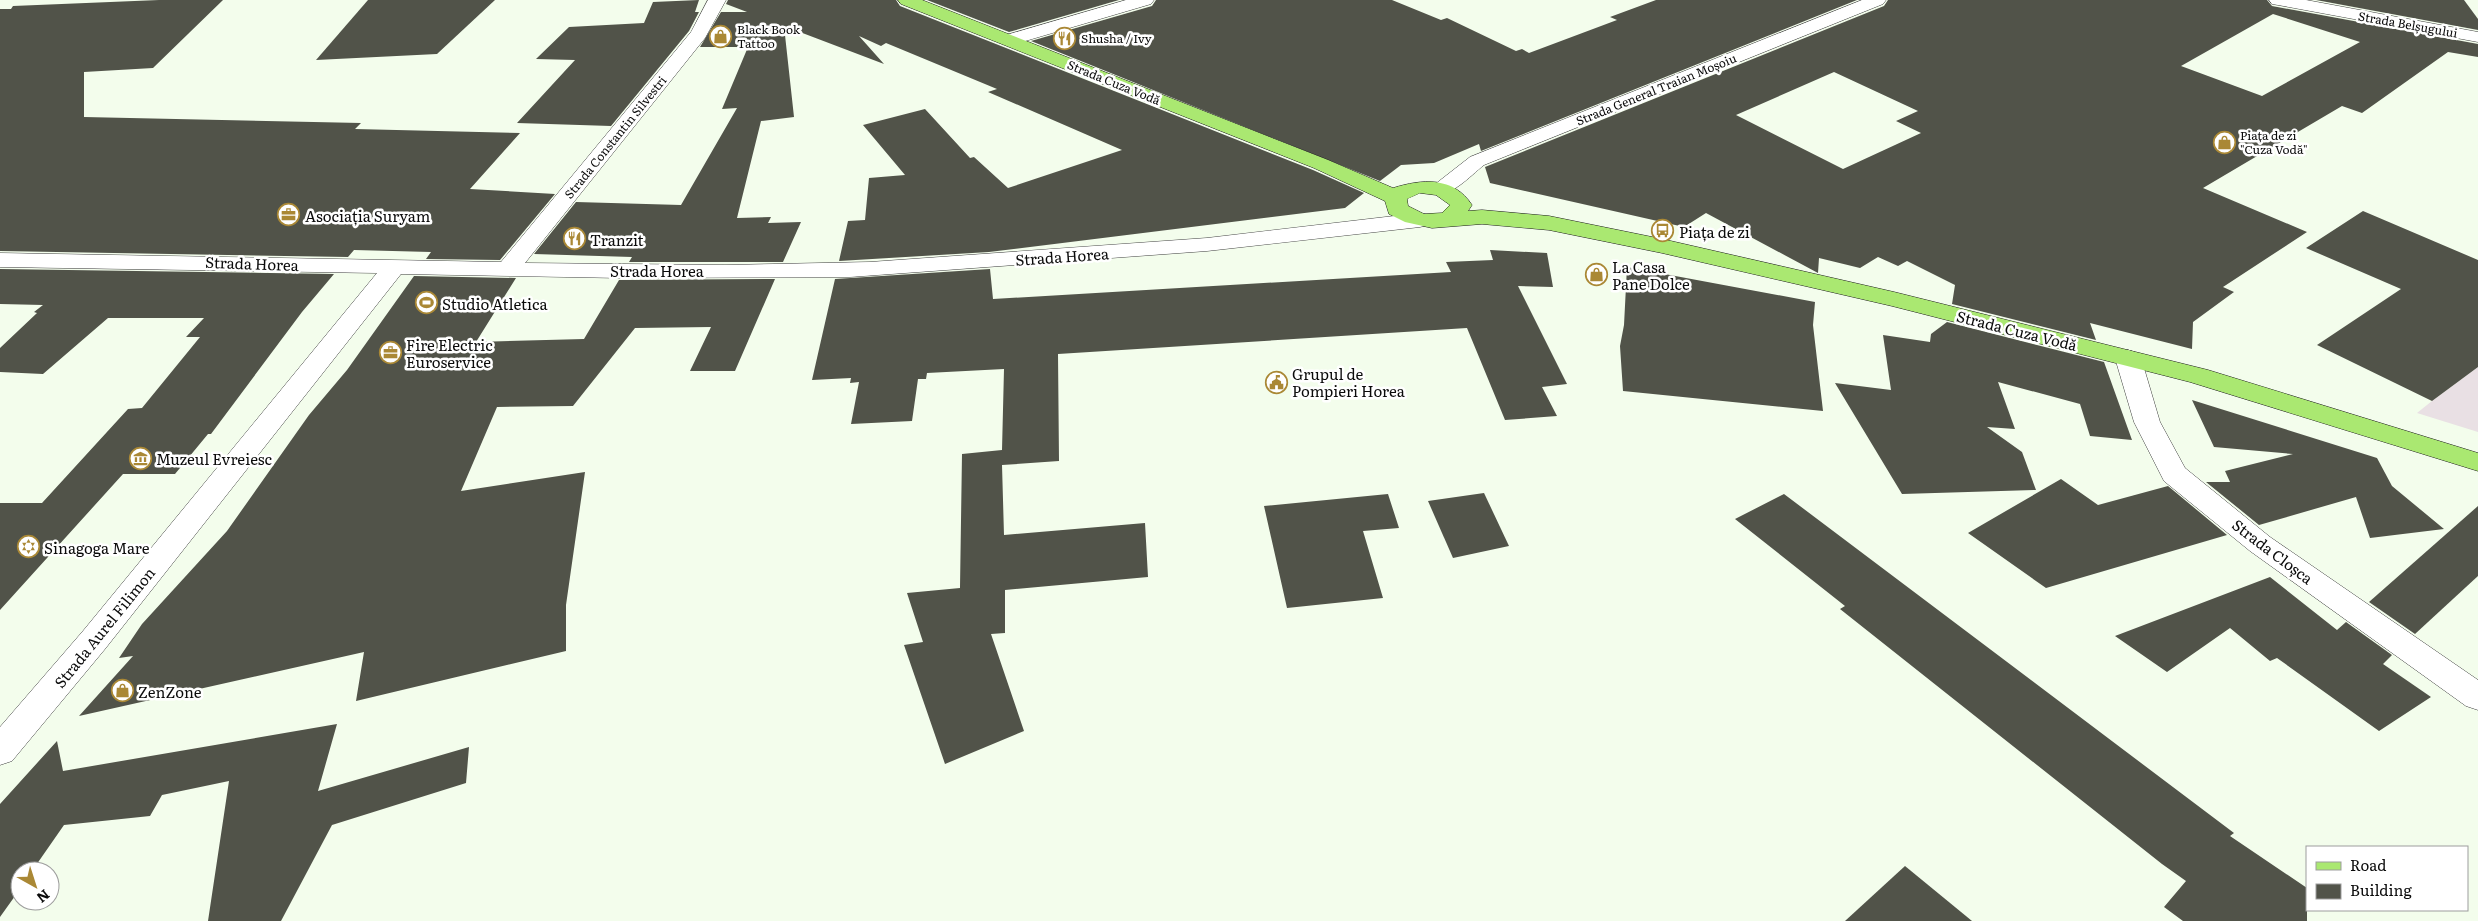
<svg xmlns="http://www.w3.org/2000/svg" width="2478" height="921" viewBox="0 0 2478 921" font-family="Literata,serif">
	<rect width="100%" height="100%" fill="#f3fdec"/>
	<path fill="#e9e0e4" d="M2478 367V432L2417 413 2432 401Z"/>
	<g fill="#515349" fill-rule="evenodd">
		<path d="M159 0H223L153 68 84 72V117L361 123 355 129 520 133 470 189 555 194 500 260 426 259 431 252 354 250 348 257 0 251V9H11L13 6Z"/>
		<path d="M368 0H495L437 54 316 60Z"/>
		<path d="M699 0 695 12H699L689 31 611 126 517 123 575 60 536 59 569 27 644 23 653 2Z"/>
		<path d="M728 0H896L900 6 1313 170 1364 193 1345 208 989 252 839 261 848 221 865 220 869 178 905 175 863 125 925 109 970 158 974 157 1008 188 1122 150 988 92 997 89 886 43 881 46 859 36 884 64 784 26 794 117 761 121 737 218 771 217 768 223 801 222 783 262H629L632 257 534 254 576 202 681 205 737 108 722 109 748 47H700L721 12H747L726 4Z"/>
		<path d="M927 0H1119L1009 32Z"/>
		<path d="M1156 0H1392L1441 20 1447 18 1516 51 1522 49 1529 53 1617 20 1610 17 1656 0H1857L1481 151 1479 144 1434 163 1401 165 1380 181 1031 41 1152 6Z"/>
		<path d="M1888 0H2267L2272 6 2478 44V57L2448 52 2362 113 2342 106 2203 188 2307 232 2223 287 2234 292 2193 322 2192 349 2090 323 2096 340 1952 304 1955 285 1907 261 1898 266 1878 257 1860 268 1819 258 1818 273 1706 213 1684 227 1490 183 1485 167 1884 6ZM2273 14 2360 42 2262 96 2181 66ZM1834 72 1918 111 1896 121 1921 133 1843 169 1736 115Z"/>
		<path d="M2316 0H2464L2478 19V30Z"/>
		<path d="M2363 211 2478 260V367L2432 401 2317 345 2401 289 2306 248Z"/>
		<path d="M1490 250 1547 253 1553 287 1518 286 1567 384 1542 387 1557 416 1505 420 1467 328 1058 354 1059 461 1002 465 1004 535 1145 523 1148 577 1005 590V633L991 634 1024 731 945 764 904 645 923 642 907 593 960 588 962 454 1002 450 1004 369 927 373 926 379H918L912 421 851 424 859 382 850 383 851 378 812 380 835 279 990 269 993 299 1451 272 1446 262 1493 260Z"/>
		<path d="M1627 267 1815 302 1813 325 1823 411 1623 391 1620 346 1624 325Z"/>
		<path d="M0 269 334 274 302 312 211 434H208L175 474H123L0 610V503H42L128 409 142 408 200 337H186L204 318H108L43 374 0 372V348L37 313 34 312 43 305 0 304Z"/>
		<path d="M414 276 516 278 476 342 584 339 619 280 775 279 735 371H690L711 327 635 328 573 406 497 407 461 491 585 472 566 605V651L356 701 364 652 79 716 133 656 119 658 142 624 227 531 309 415 347 370Z"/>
		<path d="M1947 322 2104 362 2132 440 2090 436 2080 404 1998 382 2015 429 1987 427 2022 452 2036 490 1902 494 1835 383 1891 390 1883 335 1930 342 1931 334Z"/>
		<path d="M2192 400 2377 458 2392 486 2444 529 2370 538 2356 497 2259 525 2206 482H2230L2225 471 2293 454 2214 447Z"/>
		<path d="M2061 479 2098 505 2168 486 2227 535 2046 588 1968 533Z"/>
		<path d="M1484 493 1509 546 1453 558 1428 501Z"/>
		<path d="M1388 494 1399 528 1363 531 1383 598 1287 608 1264 506Z"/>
		<path d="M1784 494 2234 833 2230 836 2307 888V921H2183L2164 907 2186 881 2162 864 1840 609 1845 606 1735 519Z"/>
		<path d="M2478 506V576L2415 634 2369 602Z"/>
		<path d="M2270 577 2337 630 2346 622 2392 655 2383 664 2431 697 2379 731 2277 658 2270 661 2230 628 2167 672 2115 636Z"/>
		<path d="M337 724 318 791 469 747 466 783 332 825 281 921H208L229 781 162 795 150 816 64 825 32 871H20V889L0 917V804L57 741 63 771Z"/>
		<path d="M1905 866 1972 921H1845Z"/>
	</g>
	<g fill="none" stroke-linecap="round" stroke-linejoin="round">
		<defs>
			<g id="minor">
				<path d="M708 0H726L705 38 525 263 725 265 870 262 1207 238 1420 213 1428 215 1431 220 1428 225 1420 227 1207 251 850 277 622 278 401 274 105 649 12 761 0 765V727L83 631 377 273 0 267V253L501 262 691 32Z"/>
				<path d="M1126 0H1154L1151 4 1015 44H1003L1000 40 1003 36Z"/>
				<path d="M1862 0H1886L1883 4 1484 165C1470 176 1451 198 1432 194L1429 189 1470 157Z"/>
				<path d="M2269 0H2306L2478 32V42L2278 5 2272 4Z"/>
				<path d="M2128 350 2137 353 2141 358 2160 422 2185 468 2270 537 2478 680V710L2466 706 2250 551 2164 481 2134 422 2115 358 2119 353Z"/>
			</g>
			<path id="major" d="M898 0H922L1328 160 1393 188C1422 179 1453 176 1472 205L1468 211 1482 210 1549 216 1662 239 1894 292 2208 370 2478 453V471L2190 382 1892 306 1662 253 1549 230 1482 224 1432 228 1405 222 1389 214 1385 201 1314 168 901 4ZM1420 193 1436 195 1450 205 1442 213 1424 214 1408 206 1407 199Z"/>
		</defs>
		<use href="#minor" stroke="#3e3e3e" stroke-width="1"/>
		<use href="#major" stroke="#1c1c1c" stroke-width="1"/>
		<use href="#minor" fill="#fff" fill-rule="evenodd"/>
		<use href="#major" fill="#aae871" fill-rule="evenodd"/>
	</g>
	<defs>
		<symbol id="shop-ring" viewBox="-11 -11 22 22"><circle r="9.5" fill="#fff" stroke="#aa8835" stroke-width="1.5"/><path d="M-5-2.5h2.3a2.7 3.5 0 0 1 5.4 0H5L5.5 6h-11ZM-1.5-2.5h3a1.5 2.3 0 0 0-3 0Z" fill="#aa8835"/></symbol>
		<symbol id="restaurant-ring" viewBox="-11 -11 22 22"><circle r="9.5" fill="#fff" stroke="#aa8835" stroke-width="1.5"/><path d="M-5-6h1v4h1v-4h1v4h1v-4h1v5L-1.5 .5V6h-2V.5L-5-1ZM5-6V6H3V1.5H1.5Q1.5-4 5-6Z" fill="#aa8835"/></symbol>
		<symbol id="office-ring" viewBox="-11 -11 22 22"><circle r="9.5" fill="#fff" stroke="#aa8835" stroke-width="1.5"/><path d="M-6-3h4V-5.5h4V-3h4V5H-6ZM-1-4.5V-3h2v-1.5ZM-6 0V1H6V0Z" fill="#aa8835"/></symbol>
		<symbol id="bus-ring" viewBox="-11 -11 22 22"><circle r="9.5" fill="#fff" stroke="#aa8835" stroke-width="1.5"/><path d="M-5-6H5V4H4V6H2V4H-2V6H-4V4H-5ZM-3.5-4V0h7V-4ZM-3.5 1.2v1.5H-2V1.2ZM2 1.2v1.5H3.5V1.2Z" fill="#aa8835"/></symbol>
		<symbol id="stadium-ring" viewBox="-11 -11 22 22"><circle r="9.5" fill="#fff" stroke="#aa8835" stroke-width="1.5"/><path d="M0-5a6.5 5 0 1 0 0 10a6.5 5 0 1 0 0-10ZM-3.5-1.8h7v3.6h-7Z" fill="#aa8835"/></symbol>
		<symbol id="civic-ring" viewBox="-11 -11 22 22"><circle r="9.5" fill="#fff" stroke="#aa8835" stroke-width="1.5"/><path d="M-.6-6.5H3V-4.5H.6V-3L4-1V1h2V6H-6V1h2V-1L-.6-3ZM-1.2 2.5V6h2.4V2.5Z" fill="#aa8835"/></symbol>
		<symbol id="museum-ring" viewBox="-11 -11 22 22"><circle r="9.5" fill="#fff" stroke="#aa8835" stroke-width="1.5"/><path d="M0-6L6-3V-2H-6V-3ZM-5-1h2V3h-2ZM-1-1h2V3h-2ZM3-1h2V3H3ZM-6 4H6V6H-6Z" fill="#aa8835"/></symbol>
		<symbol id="synagogue-ring" viewBox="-11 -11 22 22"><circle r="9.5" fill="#fff" stroke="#aa8835" stroke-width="1.5"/><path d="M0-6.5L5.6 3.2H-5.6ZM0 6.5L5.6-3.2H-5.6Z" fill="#aa8835"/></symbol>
	</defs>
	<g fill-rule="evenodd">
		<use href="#shop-ring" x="708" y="24" width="25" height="25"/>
		<use href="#restaurant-ring" x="1052" y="26" width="25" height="25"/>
		<use href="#shop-ring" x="2212" y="130" width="25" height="25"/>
		<use href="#office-ring" x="276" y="202" width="25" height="25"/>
		<use href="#bus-ring" x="1650" y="218" width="25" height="25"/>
		<use href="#restaurant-ring" x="562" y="226" width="25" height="25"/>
		<use href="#shop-ring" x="1584" y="262" width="25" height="25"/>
		<use href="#stadium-ring" x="414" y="290" width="25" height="25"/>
		<use href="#office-ring" x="378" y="340" width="25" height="25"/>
		<use href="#civic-ring" x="1264" y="370" width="25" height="25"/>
		<use href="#museum-ring" x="128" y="446" width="25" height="25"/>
		<use href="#synagogue-ring" x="16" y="534" width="25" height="25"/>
		<use href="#shop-ring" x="110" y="678" width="25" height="25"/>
	</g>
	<g text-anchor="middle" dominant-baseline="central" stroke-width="5" stroke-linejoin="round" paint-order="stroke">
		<g font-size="12" fill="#0b0b0b" stroke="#fff">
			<text transform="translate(2408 24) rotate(10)">Strada Belșugului</text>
			<text transform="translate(1114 82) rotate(22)">Strada Cuza Vodă</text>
			<text transform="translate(1656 89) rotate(-22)">Strada General Traian Moșoiu</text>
			<text transform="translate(615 137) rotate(-51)">Strada Constantin Silvestri</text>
		</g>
		<g font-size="12" fill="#0b0b0b" stroke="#fff" text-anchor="start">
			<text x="737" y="29">Black Book<tspan x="737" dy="14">Tattoo</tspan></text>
			<text x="1081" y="38">Shusha / Ivy</text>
			<text x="2240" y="135">Piața de zi<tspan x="2240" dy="14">"Cuza Vodă"</tspan></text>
		</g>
		<g font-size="15" fill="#0b0b0b" stroke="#fff" text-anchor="start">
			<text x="305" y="215">Asociația Suryam</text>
			<text x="1679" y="231">Piața de zi</text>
			<text x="590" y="239">Tranzit</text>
			<text x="1612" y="266">La Casa<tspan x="1612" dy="17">Pane Dolce</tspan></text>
			<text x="442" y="303">Studio Atletica</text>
			<text x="406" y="344">Fire Electric<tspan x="406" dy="17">Euroservice</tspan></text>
			<text x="1292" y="373">Grupul de<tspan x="1292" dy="17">Pompieri Horea</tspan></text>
			<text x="156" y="458">Muzeul Evreiesc</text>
			<text x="44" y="547">Sinagoga Mare</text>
			<text x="138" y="691">ZenZone</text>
		</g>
		<g font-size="15" fill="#0b0b0b" stroke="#fff">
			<text transform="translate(1062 256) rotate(-4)">Strada Horea</text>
			<text transform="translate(252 263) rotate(2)">Strada Horea</text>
			<text x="657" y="270">Strada Horea</text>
			<text transform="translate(2017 330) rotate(14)">Strada Cuza Vodă</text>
			<text transform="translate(2273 551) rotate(37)">Strada Cloșca</text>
			<text transform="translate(104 627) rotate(-51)">Strada Aurel Filimon</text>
		</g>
	</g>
	<rect x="2306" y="846" width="162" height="65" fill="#ffffff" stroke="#9d9d9d"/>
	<rect x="2316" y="862" width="25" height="8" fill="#aae871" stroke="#9d9d9d"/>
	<text x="2350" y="871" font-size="15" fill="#0b0b0b">Road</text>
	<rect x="2316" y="884" width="25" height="15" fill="#515349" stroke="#9d9d9d"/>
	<text x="2350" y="896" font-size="15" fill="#0b0b0b">Building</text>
	<g transform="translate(35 886) rotate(141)"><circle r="24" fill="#ffffff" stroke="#9d9d9d"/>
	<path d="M0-4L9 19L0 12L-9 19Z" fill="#aa8835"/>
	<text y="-8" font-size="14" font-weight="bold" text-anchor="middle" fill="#0b0b0b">N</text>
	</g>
</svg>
